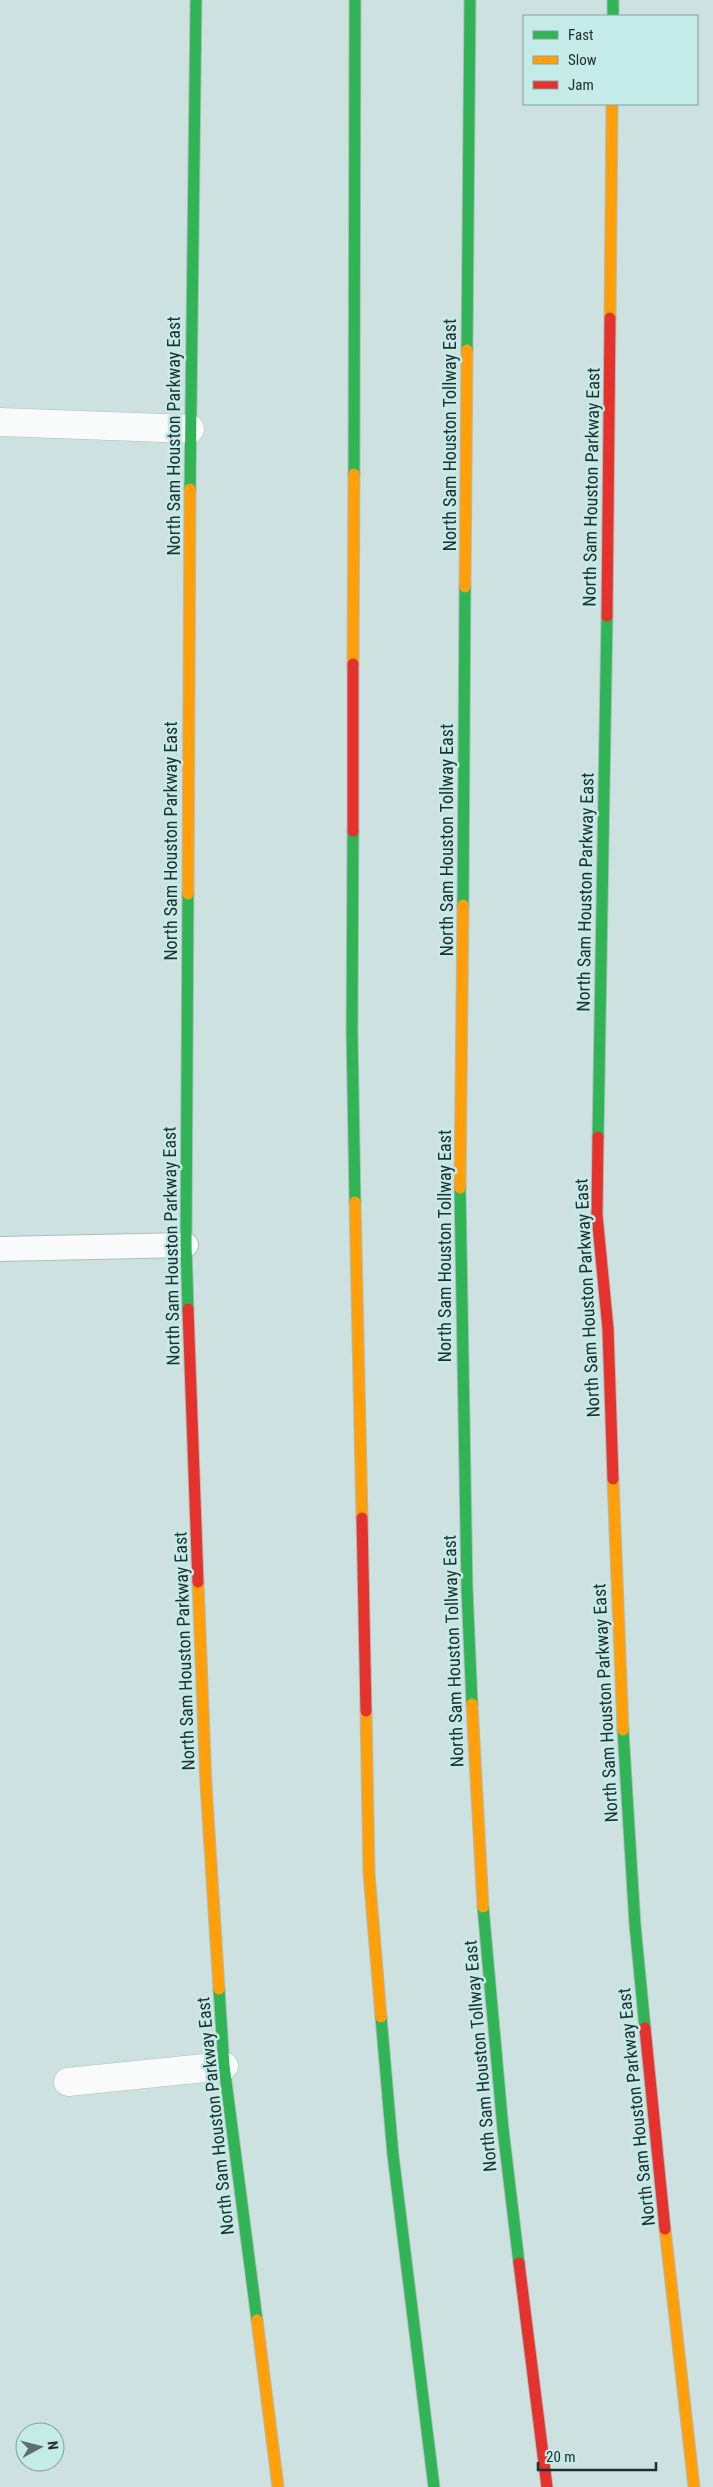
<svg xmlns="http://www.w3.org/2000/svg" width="713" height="2487" viewBox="0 0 713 2487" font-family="'Roboto Condensed',sans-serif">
	<rect width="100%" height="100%" fill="#cde2e0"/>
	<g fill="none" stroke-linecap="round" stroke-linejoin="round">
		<defs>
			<path id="lane" d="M0 1249 186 1245"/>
			<g id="street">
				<path d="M0 422 190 429"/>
				<path d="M68 2082 224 2066"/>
			</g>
			<g id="fast">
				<path d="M613 0V16"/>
				<path d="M467 350 470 0"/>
				<path d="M354 474 355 0"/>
				<path d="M190 489 196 0"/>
				<path d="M353 831 352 1032 355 1202"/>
				<path d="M188 894 186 1245 188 1309"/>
				<path d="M463 905 465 587"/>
				<path d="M598 1137 607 616"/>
				<path d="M460 1188 467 1588 472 1704"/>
				<path d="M623 1730 635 1925 645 2028"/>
				<path d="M483 1907 503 2129 519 2263"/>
				<path d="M219 1989 224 2066 257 2320"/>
				<path d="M381 2017 393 2155 434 2487"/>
			</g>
			<g id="slow">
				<path d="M610 318 612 104"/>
				<path d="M465 587 467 350"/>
				<path d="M353 664 354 474"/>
				<path d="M188 894 190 489"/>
				<path d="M460 1188 463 905"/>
				<path d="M355 1202 362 1518"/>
				<path d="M613 1479 623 1730"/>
				<path d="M198 1582 206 1785 219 1989"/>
				<path d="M472 1704 483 1907"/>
				<path d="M366 1711 369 1873 381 2017"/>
				<path d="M665 2229 694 2487"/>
				<path d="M257 2320 278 2487"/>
			</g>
			<g id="jam">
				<path d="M607 616 610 318"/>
				<path d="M353 831V664"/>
				<path d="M598 1137 597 1215 608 1329 613 1479"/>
				<path d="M188 1309 198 1582"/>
				<path d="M362 1518 366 1711"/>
				<path d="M645 2028 665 2229"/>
				<path d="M519 2263 547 2487"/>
			</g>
		</defs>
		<use href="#lane" stroke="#adbebc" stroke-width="26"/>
		<use href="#street" stroke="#adbebc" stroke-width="29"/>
		<use href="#fast" stroke="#adbebc" stroke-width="13"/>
		<use href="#slow" stroke="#adbebc" stroke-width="13"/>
		<use href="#jam" stroke="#adbebc" stroke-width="13"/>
		<use href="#lane" stroke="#f8fbfa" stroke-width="24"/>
		<use href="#street" stroke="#f8fbfa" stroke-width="28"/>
		<use href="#fast" stroke="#30b455" stroke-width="11"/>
		<use href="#slow" stroke="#ff9f0a" stroke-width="11"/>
		<use href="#jam" stroke="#e5322d" stroke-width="11"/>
	</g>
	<g text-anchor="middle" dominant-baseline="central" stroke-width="5" stroke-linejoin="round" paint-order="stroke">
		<g font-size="18" fill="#21302f" stroke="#c4ebe8">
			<text transform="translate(449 435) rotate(-90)">North Sam Houston Tollway East</text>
			<text transform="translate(173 436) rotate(-90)">North Sam Houston Parkway East</text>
			<text transform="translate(591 487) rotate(-89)">North Sam Houston Parkway East</text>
			<text transform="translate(446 840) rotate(-90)">North Sam Houston Tollway East</text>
			<text transform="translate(170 841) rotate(-90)">North Sam Houston Parkway East</text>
			<text transform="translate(585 892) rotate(-89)">North Sam Houston Parkway East</text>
			<text transform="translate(171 1246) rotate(-91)">North Sam Houston Parkway East</text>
			<text transform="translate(444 1246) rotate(-90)">North Sam Houston Tollway East</text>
			<text transform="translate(587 1298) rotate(-93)">North Sam Houston Parkway East</text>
			<text transform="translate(184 1651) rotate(-92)">North Sam Houston Parkway East</text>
			<text transform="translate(453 1651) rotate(-92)">North Sam Houston Tollway East</text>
			<text transform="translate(605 1703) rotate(-93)">North Sam Houston Parkway East</text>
			<text transform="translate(480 2056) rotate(-95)">North Sam Houston Tollway East</text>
			<text transform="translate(636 2107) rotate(-96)">North Sam Houston Parkway East</text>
			<text transform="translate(215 2116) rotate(-96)">North Sam Houston Parkway East</text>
		</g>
	</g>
	<rect x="523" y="15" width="175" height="90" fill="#c4ebe8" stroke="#83a09e"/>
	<rect x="533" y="31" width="25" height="8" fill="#30b455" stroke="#83a09e"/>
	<text x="568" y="40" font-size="15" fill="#21302f">Fast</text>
	<rect x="533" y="56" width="25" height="8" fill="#ff9f0a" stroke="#83a09e"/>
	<text x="568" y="65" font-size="15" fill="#21302f">Slow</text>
	<rect x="533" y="81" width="25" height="8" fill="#e5322d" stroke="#83a09e"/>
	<text x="568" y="90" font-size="15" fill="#21302f">Jam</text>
	<g transform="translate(40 2447) rotate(83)"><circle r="24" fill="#c4ebe8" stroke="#83a09e"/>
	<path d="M0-4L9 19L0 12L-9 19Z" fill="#5d6e6d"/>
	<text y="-8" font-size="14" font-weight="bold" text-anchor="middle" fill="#21302f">N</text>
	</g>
	<path d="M538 2462v8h118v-8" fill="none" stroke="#21302f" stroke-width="2.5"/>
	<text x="546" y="2462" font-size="15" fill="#21302f" stroke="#c4ebe8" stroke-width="4" paint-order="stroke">20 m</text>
</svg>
